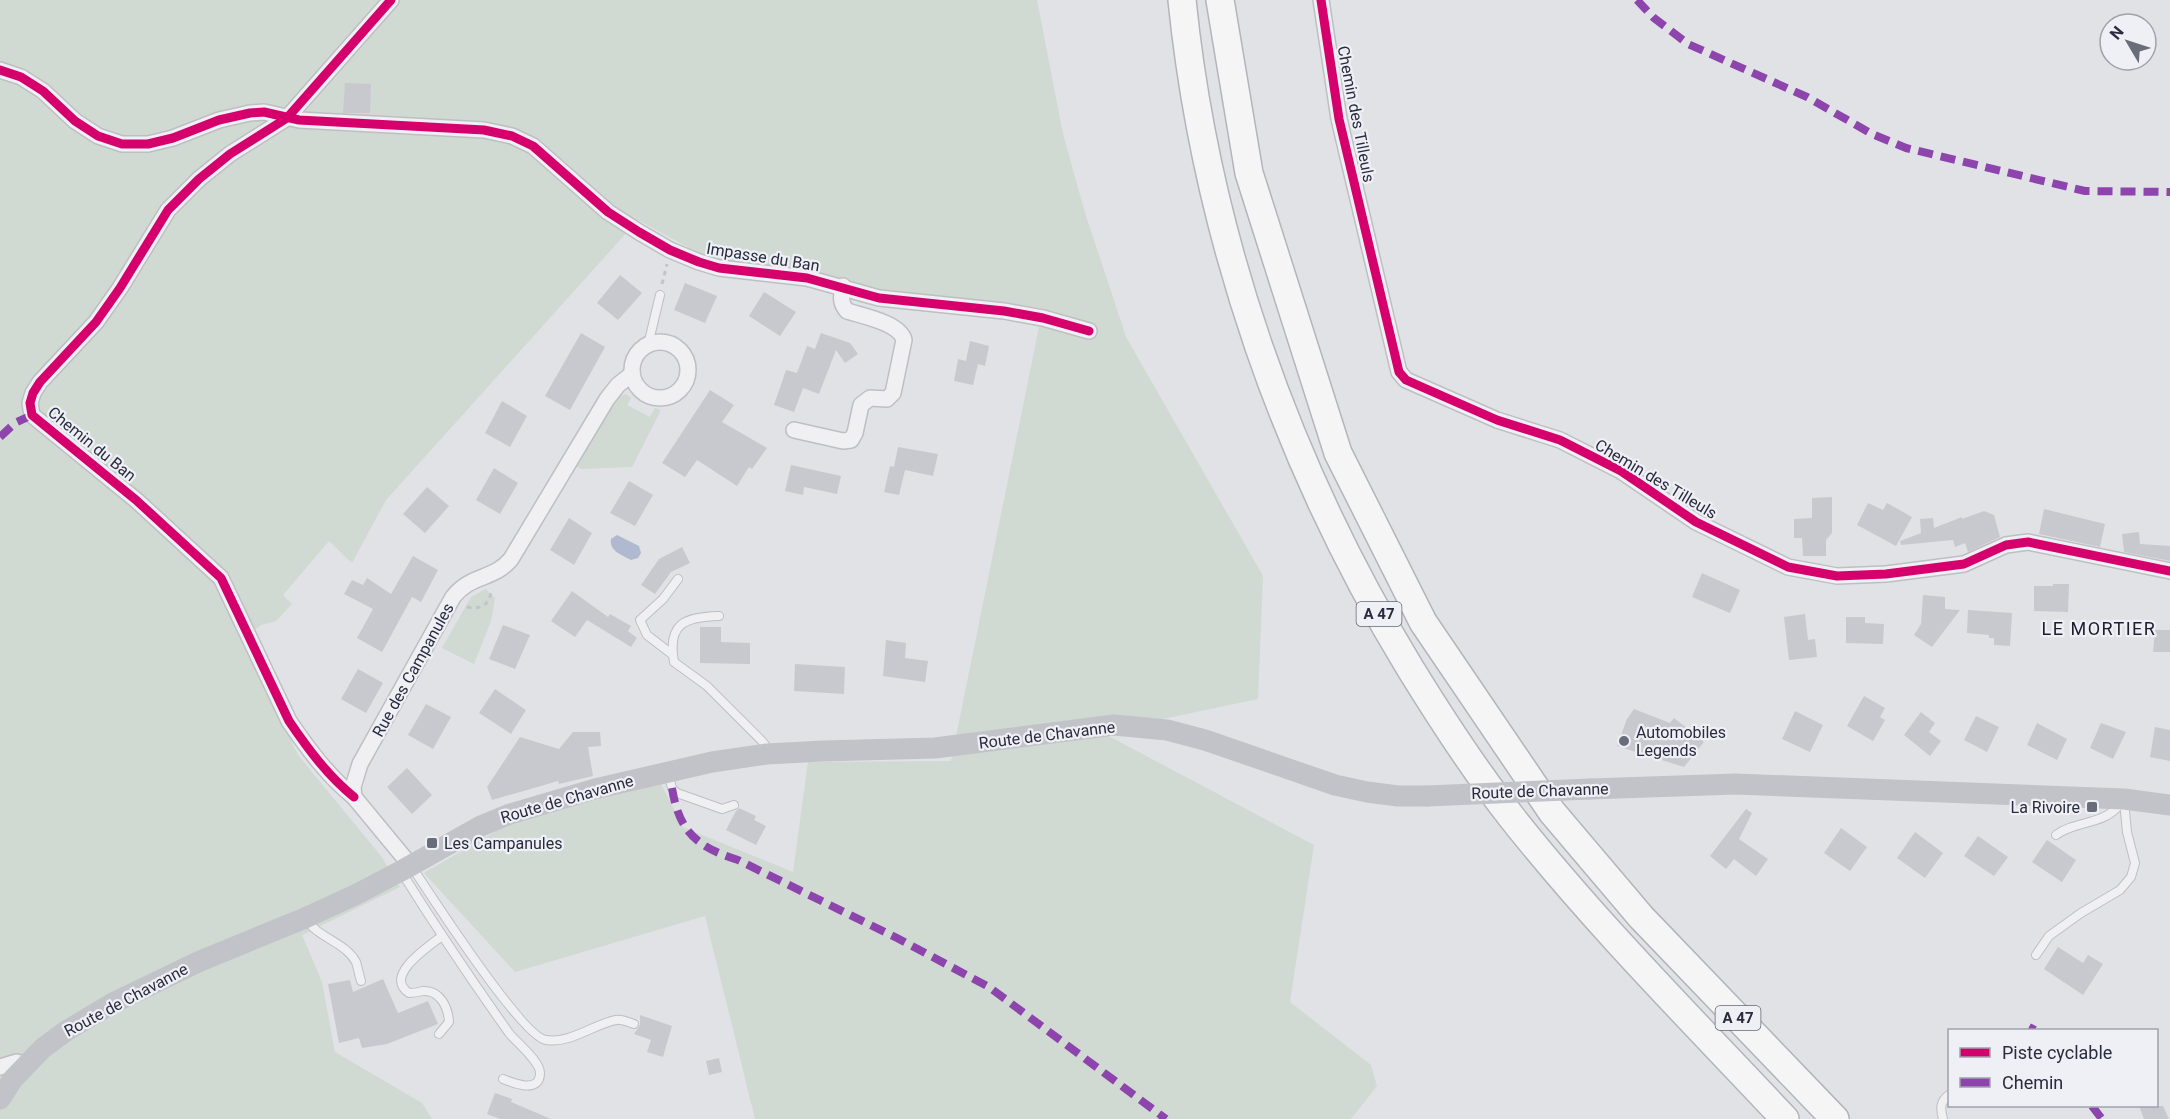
<svg xmlns="http://www.w3.org/2000/svg" width="2170" height="1119" viewBox="0 0 2170 1119" font-family="Roboto,sans-serif">
	<rect width="100%" height="100%" fill="#e1e2e6"/>
	<g fill="#d0d9d2">
		<path d="M0 0H1037L1063 134 1085 213 1126 337 1263 576 1258 699 1101 732 1314 845 1290 1002 1371 1065 1377 1086 1351 1119H755L705 916 515 972 424 873 515 820 661 784 683 827 793 872 808 762 951 761 1039 327 713 261 638 220 386 500 352 563 329 541 283 595 292 604 276 621 261 625 242 639 298 755 381 856 400 887 302 935 322 982 335 1052 422 1103 432 1119H0Z"/>
		<path d="M626 394 631 398 627 405 650 417 655 408 661 410 632 467 581 469 576 466 614 402 621 396Z"/>
		<path d="M486 589 495 598 491 621 474 664 442 648 471 597Z"/>
	</g>
	<path fill="#b1b9d0" d="M617 535 639 546 641 553 638 558 631 560C622 555 609 551 611 539Z"/>
	<g fill="#c8c9ce">
		<path d="M345 83 371 84 370 113H343Z"/>
		<path d="M620 275 642 293 618 320 597 303Z"/>
		<path d="M685 283 717 296 705 323 674 310Z"/>
		<path d="M764 292 796 312 780 336 749 316Z"/>
		<path d="M581 333 605 347 570 410 545 396Z"/>
		<path d="M821 333 850 343 858 354 845 363 836 350 819 394 803 388 794 412 774 405 786 370 797 373 807 346 815 349Z"/>
		<path d="M970 341 989 346 985 366 978 364 973 385 954 381 958 359 966 361Z"/>
		<path d="M710 390 734 405 722 422 767 448 752 469 749 467 737 486 697 460 685 477 662 463Z"/>
		<path d="M502 401 527 416 510 447 485 433Z"/>
		<path d="M898 447 938 454 933 476 905 470 899 495 884 492 890 466 894 467Z"/>
		<path d="M791 465 841 476 837 494 804 487 803 495 785 491Z"/>
		<path d="M494 468 518 483 500 514 476 500Z"/>
		<path d="M629 481 653 495 635 526 610 513Z"/>
		<path d="M427 487 449 506 425 533 403 514Z"/>
		<path d="M1832 497V533L1826 540V556H1803L1802 538H1794V519L1812 518V498Z"/>
		<path d="M1868 503 1883 510 1887 503 1912 517 1896 546 1857 525Z"/>
		<path d="M2044 509 2105 524 2100 547 2039 534Z"/>
		<path d="M1984 511 1994 515 2000 537 1968 552 1965 543 1955 547 1953 540 1901 545 1900 541 1921 533 1920 519 1933 518 1934 528 1962 517V519Z"/>
		<path d="M569 518 592 533 574 565 550 550Z"/>
		<path d="M2139 532 2140 544 2170 546V561L2124 552 2122 534Z"/>
		<path d="M682 547 690 563 671 572 655 594 641 585 659 559Z"/>
		<path d="M413 556 438 570 421 602 412 597 382 652 357 638 373 609 344 594 352 580 363 585 367 578 391 594Z"/>
		<path d="M1702 573 1740 590 1730 613 1692 597Z"/>
		<path d="M2053 584H2069L2068 612 2034 611V586H2053Z"/>
		<path d="M572 591 608 617 610 614 631 626 628 631 637 638 631 647 587 620 575 637 551 621Z"/>
		<path d="M1923 595 1945 597V609L1960 610 1932 647 1914 635 1921 624Z"/>
		<path d="M1968 610 2012 613 2010 646 1994 645V638H1989V635L1967 633Z"/>
		<path d="M1805 614 1808 640 1815 639 1817 657 1789 660 1784 617Z"/>
		<path d="M1846 617H1865V623L1884 624 1883 644 1846 643Z"/>
		<path d="M503 625 530 635 515 669 489 659Z"/>
		<path d="M700 627H721V642L750 643V664L700 663Z"/>
		<path d="M2155 630H2170V652H2153Z"/>
		<path d="M886 640 906 643 905 658 928 661 925 682 883 676Z"/>
		<path d="M795 664 845 667 844 694 794 691Z"/>
		<path d="M358 669 383 683 366 713 341 699Z"/>
		<path d="M495 689 526 710 511 734 479 713Z"/>
		<path d="M1864 696 1885 708 1880 717 1885 720 1873 741 1847 726Z"/>
		<path d="M426 704 451 717 433 749 408 735Z"/>
		<path d="M1634 709 1670 723 1674 718 1704 742 1684 767 1617 746 1627 719Z"/>
		<path d="M1795 711 1823 725 1810 752 1782 739Z"/>
		<path d="M1921 712 1935 723 1929 732 1941 741 1930 756 1904 735Z"/>
		<path d="M1976 716 1999 727 1987 752 1964 740Z"/>
		<path d="M2037 723 2067 739 2057 760 2027 745Z"/>
		<path d="M2101 723 2126 732 2113 759 2090 748Z"/>
		<path d="M2155 727 2170 730V761L2150 757Z"/>
		<path d="M573 732H600L601 746 588 747 593 776 559 784 558 781 492 800 487 787 520 737 559 749Z"/>
		<path d="M407 768 432 795 412 814 387 787Z"/>
		<path d="M739 808 756 816 754 820 766 826 756 845 726 830 736 811Z"/>
		<path d="M1746 809 1752 813 1739 839 1768 859 1756 876 1734 859 1726 869 1710 856Z"/>
		<path d="M1841 828 1867 847 1850 871 1824 853Z"/>
		<path d="M1915 832 1943 853 1925 878 1897 858Z"/>
		<path d="M1978 836 2008 857 1994 876 1964 856Z"/>
		<path d="M2047 840 2076 860 2062 882 2032 862Z"/>
		<path d="M2058 947 2083 963 2088 955 2103 964 2083 995 2044 969Z"/>
		<path d="M383 979 398 1013 428 1001 438 1024 387 1044 362 1048 359 1038 339 1043 328 984 350 980 353 992Z"/>
		<path d="M640 1015 672 1026 663 1057 647 1052 651 1040 634 1034 640 1025Z"/>
		<path d="M719 1058 722 1072 709 1075 706 1061Z"/>
		<path d="M495 1093 512 1099 511 1102 551 1119H500L487 1114Z"/>
		<path d="M2139 1106H2163L2169 1119H2144Z"/>
	</g>
	<g fill="none" stroke-linecap="round" stroke-linejoin="round">
		<defs>
			<g id="service">
				<path d="M648 345 660 295"/>
				<path d="M719 616C685 617 667 623 674 662L707 686 762 741 765 745 767 753"/>
				<path d="M673 655 647 635 640 620 663 599 678 579"/>
				<path d="M668 773 672 788 677 793 722 809 734 805"/>
				<path d="M2056 835C2076 820 2104 826 2121 803"/>
				<path d="M412 867C430 894 522 1037 546 1040 570 1044 594 1024 616 1020 622 1019 628 1022 634 1024"/>
				<path d="M402 873C436 927 472 981 509 1033 517 1043 540 1061 540 1073 540 1094 513 1083 503 1079"/>
				<path d="M306 919C318 938 345 942 356 962 358 968 359 975 361 981"/>
				<path d="M2036 955 2049 936 2081 913 2120 890 2131 877 2135 863 2127 832 2124 801"/>
				<path d="M439 1034 449 1022C448 1007 440 990 423 991 419 992 414 993 409 993 383 976 428 947 442 936"/>
				<path d="M1943 1119C1940 1108 1940 1101 1950 1094"/>
			</g>
			<g id="minor">
				<path d="M1321 0 1339 119 1399 372 1406 380 1497 420 1560 440 1621 471 1696 522 1788 567 1837 576 1886 574 1964 564 2006 545 2028 542 2170 571"/>
				<path d="M0 70 21 77 43 91 75 121 98 136 122 144H148L173 138 219 120 250 113 264 112 299 120 484 130 512 136 533 146 608 212 639 232 670 250 699 262 719 268 807 278 879 298 1004 311 1043 318 1089 331"/>
				<circle cx="660" cy="370" r="28"/>
				<path d="M794 430 843 441 851 440 855 433 861 405 870 398 887 399 893 393 904 340C900 323 863 316 847 311 840 303 841 297 843 286"/>
				<path d="M354 797C328 776 308 749 289 721L221 578 136 500 38 420 32 415 30 403 33 393 40 382 96 322 120 288 168 210 199 179 230 154 287 118 391 0"/>
				<path d="M411 866 354 797 353 787 360 764 453 597C471 574 494 580 511 559L607 399 618 385 632 374"/>
				<path d="M0 1067 17 1062 26 1065"/>
			</g>
			<g id="motorway">
				<path d="M1182 0C1206 236 1287 466 1410 668 1442 720 1475 771 1513 819 1597 925 1693 1021 1785 1119"/>
				<path d="M1220 0 1249 173 1338 453 1423 622 1552 812 1641 917 1835 1119"/>
			</g>
		</defs>
		<use href="#service" stroke="#bebfc3" stroke-width="10"/>
		<use href="#minor" stroke="#bebfc3" stroke-width="18"/>
		<use href="#motorway" stroke="#b3b5ba" stroke-width="30"/>
		<g stroke="#c3c3c9" stroke-width="3" stroke-dasharray="4.5 4.5" stroke-linecap="butt">
			<path d="M662 284 667 264"/>
			<path d="M467 607C480 610 490 605 491 591"/>
		</g>
		<use href="#service" stroke="#f0f0f3" stroke-width="8"/>
		<use href="#minor" stroke="#f0f0f3" stroke-width="15"/>
		<g stroke="#c2c3c8" stroke-width="21">
			<path d="M1590 789 1736 784 2124 799 2170 805"/>
			<path d="M0 1099 13 1079 43 1048 66 1031 113 1003 198 962 305 918 357 894 401 871 481 826 510 814 595 789 712 762 767 754 823 751 935 748 1114 725 1167 730 1205 740 1335 785 1367 792 1398 796H1427"/>
		</g>
		<use href="#motorway" stroke="#f5f5f6" stroke-width="27"/>
		<path stroke="#c2c3c8" stroke-width="21" d="M1427 796 1590 789"/>
		<g stroke="#8e44ad" stroke-width="8" stroke-dasharray="15 8" stroke-linecap="butt">
			<path d="M1637 0 1654 18 1688 44 1807 97 1872 134 1906 148 2085 191 2170 192"/>
			<path d="M0 437 15 423 32 415"/>
			<path d="M672 788C679 832 697 847 738 860L897 938 989 987 1166 1119"/>
			<path d="M2029 1027 2035 1030"/>
			<path d="M2092 1106 2102 1119"/>
		</g>
		<defs>
			<g id="cycleway">
				<path d="M1321 0 1339 119 1399 372 1406 380 1497 420 1560 440 1621 471 1696 522 1788 567 1837 576 1886 574 1964 564 2006 545 2028 542 2170 571"/>
				<path d="M0 70 21 77 43 91 75 121 98 136 122 144H148L173 138 219 120 250 113 264 112 299 120 484 130 512 136 533 146 608 212 639 232 670 250 699 262 719 268 807 278 879 298 1004 311 1043 318 1089 331"/>
				<path d="M354 797C328 776 308 749 289 721L221 578 136 500 38 420 32 415 30 403 33 393 40 382 96 322 120 288 168 210 199 179 230 154 287 118 391 0"/>
			</g>
		</defs>
		<use href="#cycleway" stroke="#eef0f5" stroke-width="13"/>
		<use href="#cycleway" stroke="#d6006c" stroke-width="9"/>
	</g>
	<g fill="#696c79" stroke="#eef0f5" stroke-width="2">
		<circle cx="1624" cy="741" r="6"/>
		<rect x="2086" y="801" width="12" height="12" rx="3"/>
		<rect x="426" y="837" width="12" height="12" rx="3"/>
	</g>
	<g text-anchor="middle" dominant-baseline="central" stroke-width="4.5" stroke-linejoin="round" paint-order="stroke">
		<g fill="#eef0f5" stroke="#646775" stroke-width="1.5">
			<rect x="1356.5" y="602" width="45" height="24" rx="4.5"/>
			<rect x="1715.5" y="1006" width="45" height="24" rx="4.5"/>
		</g>
		<g font-size="15" font-weight="bold" fill="#292c3e">
			<text x="1379" y="614">A 47</text>
			<text x="1738" y="1018">A 47</text>
		</g>
		<g font-size="16" fill="#292c3e" stroke="#eef0f5">
			<text transform="translate(1356 114) rotate(79)">Chemin des Tilleuls</text>
			<text transform="translate(763 257) rotate(9)">Impasse du Ban</text>
			<text transform="translate(92 444) rotate(39)">Chemin du Ban</text>
			<text transform="translate(1656 479) rotate(31)">Chemin des Tilleuls</text>
			<text transform="translate(413 670) rotate(-61)">Rue des Campanules</text>
			<text transform="translate(1047 735) rotate(-7)">Route de Chavanne</text>
			<text transform="translate(1540 791) rotate(-2)">Route de Chavanne</text>
			<text transform="translate(567 799) rotate(-16)">Route de Chavanne</text>
			<text transform="translate(126 1000) rotate(-28)">Route de Chavanne</text>
		</g>
		<g font-size="16" fill="#292c3e" stroke="#eef0f5" text-anchor="start">
			<text x="1636" y="732">Automobiles<tspan x="1636" dy="18">Legends</tspan></text>
			<text x="2080" y="807" text-anchor="end">La Rivoire</text>
			<text x="444" y="843">Les Campanules</text>
		</g>
		<g font-size="18" letter-spacing="1.5" fill="#1b1e2e" stroke="#eef0f5">
			<text x="2099" y="628">LE MORTIER</text>
		</g>
	</g>
	<rect x="1948" y="1029" width="210" height="78" fill="#eef0f5" stroke="#9fa2ac" stroke-width="1.5"/>
	<rect x="1960" y="1048" width="30" height="9" fill="#d6006c" stroke="#9fa2ac" stroke-width="1.5"/>
	<text x="2002" y="1059" font-size="18" fill="#292c3e">Piste cyclable</text>
	<rect x="1960" y="1078" width="30" height="9" fill="#8e44ad" stroke="#9fa2ac" stroke-width="1.5"/>
	<text x="2002" y="1089" font-size="18" fill="#292c3e">Chemin</text>
	<g transform="translate(2128 42) rotate(309)"><circle r="28" fill="#eef0f5" stroke="#9fa2ac" stroke-width="1.5"/>
	<path d="M0-4.5L10 22L0 15L-10 22Z" fill="#696c79"/>
	<text y="-9" font-size="16" font-weight="bold" text-anchor="middle" fill="#292c3e">N</text>
	</g>
</svg>
